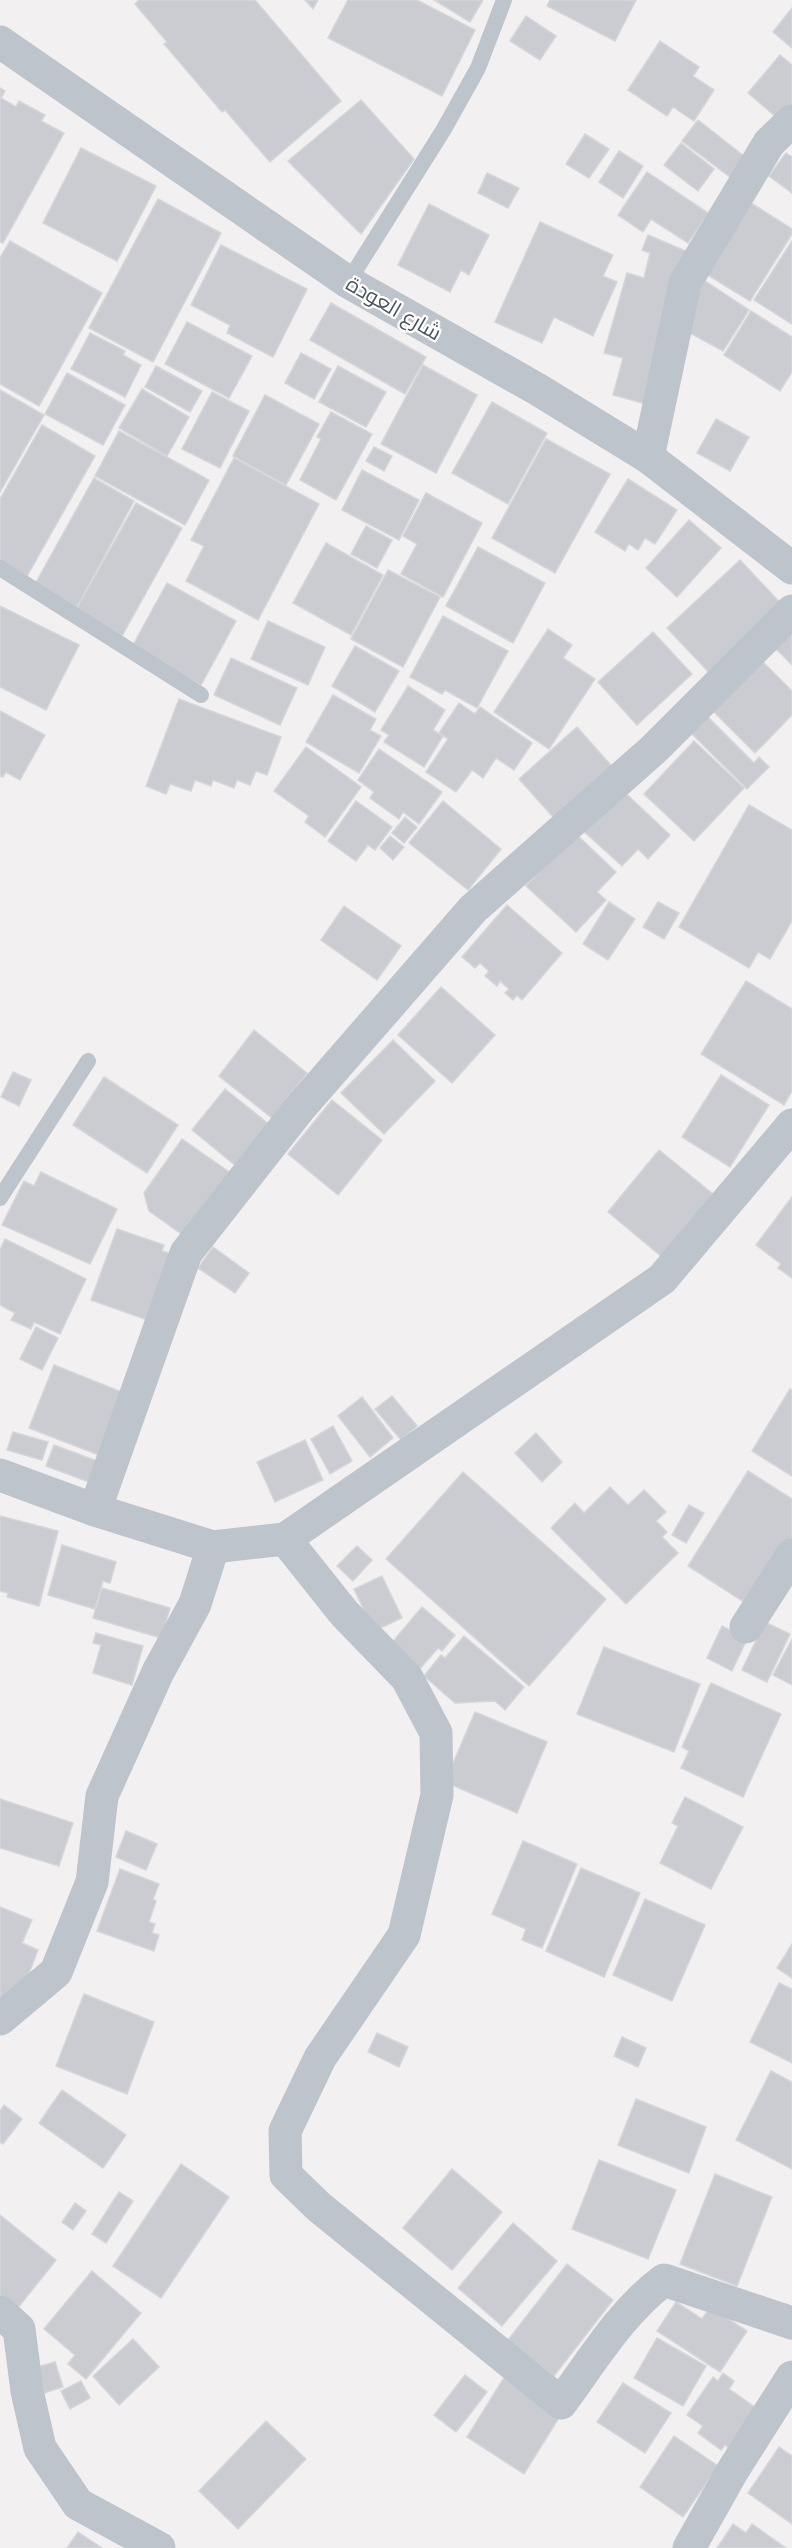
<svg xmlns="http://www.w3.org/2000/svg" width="792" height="2548" viewBox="0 0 792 2548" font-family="'PT Sans',Cairo,sans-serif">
	<rect width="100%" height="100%" fill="#f2f0f0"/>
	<g fill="#cbccd1" stroke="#d4d6da" stroke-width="1.5">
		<path d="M139 0H255L341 101 270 162 225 110 222 112 164 44 167 42 135 4Z"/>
		<path d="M305 0H318L313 9Z"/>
		<path d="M348 0H417L475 30 442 96 328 38Z"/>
		<path d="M434 0H483L470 22Z"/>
		<path d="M550 0H636L615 41 547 6Z"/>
		<path d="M792 8V48L773 32Z"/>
		<path d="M526 16 556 36 540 60 510 41Z"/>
		<path d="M660 41 699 67 693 76 714 90 694 121 673 107 667 116 628 90Z"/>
		<path d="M780 55 792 65V110L782 122 748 93Z"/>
		<path d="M0 88 5 91 1 98 16 107 19 101 45 115 41 121 64 133 3 243 0 242Z"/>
		<path d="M361 100 414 159 361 234 288 161Z"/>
		<path d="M698 120 745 157 730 177 682 141Z"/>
		<path d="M585 134 609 149 589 178 566 164Z"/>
		<path d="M681 143 714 169 698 191 664 165Z"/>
		<path d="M81 148 156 186 117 261 43 223Z"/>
		<path d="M619 151 643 166 623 198 599 182Z"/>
		<path d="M786 153 792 157V193L769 176Z"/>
		<path d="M647 172 708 213 688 243 651 219 643 232 618 215Z"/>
		<path d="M487 173 519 188 508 208 478 193Z"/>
		<path d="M158 199 221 233 153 362 89 328Z"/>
		<path d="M751 203 792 229V234L750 301 706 274Z"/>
		<path d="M429 204 489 235 469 275 461 270 450 292 398 265Z"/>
		<path d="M540 222 613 255 603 276 617 282 593 336 554 317 542 343 495 322Z"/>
		<path d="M648 235 688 252 646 404 613 395 623 358 604 353 627 273 644 278 650 253 642 250Z"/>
		<path d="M10 241 102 293 39 406 0 384V258Z"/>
		<path d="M792 241V324L754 300Z"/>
		<path d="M221 245 307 289 273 357 227 333 230 325 191 305Z"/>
		<path d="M705 281 749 310 723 351 690 333 696 297Z"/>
		<path d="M331 303 426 357 405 394 310 340Z"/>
		<path d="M751 311 792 337V372L780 391 724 355Z"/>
		<path d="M187 322 252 356 229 398 165 364Z"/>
		<path d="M90 333 125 351 123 355 141 365 125 397 71 369Z"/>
		<path d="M301 353 331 369 314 399 285 383Z"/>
		<path d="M423 365 477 395 436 473 381 444Z"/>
		<path d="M156 366 202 391 190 412 145 387Z"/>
		<path d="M338 366 386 392 366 427 319 402Z"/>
		<path d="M67 373 125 405 103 445 45 414Z"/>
		<path d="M142 389 189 417 167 456 119 428Z"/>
		<path d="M0 390 44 415 0 492Z"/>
		<path d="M212 392 249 411 220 468 182 449Z"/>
		<path d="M265 395 319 424 286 485 233 456Z"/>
		<path d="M492 402 547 433 508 504 452 473Z"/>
		<path d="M331 412 372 434 336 500 300 480 321 439 317 437Z"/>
		<path d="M716 419 749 437 730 471 697 453Z"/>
		<path d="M42 425 95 456 27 576 0 561V499Z"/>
		<path d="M119 431 209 480 185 525 95 476Z"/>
		<path d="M546 439 610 474 555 573 492 538Z"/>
		<path d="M374 447 392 456 384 471 366 461Z"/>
		<path d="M234 458 319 504 258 620 186 581 204 546 191 540Z"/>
		<path d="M362 470 419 500 399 540 342 510Z"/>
		<path d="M94 478 134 501 76 609 34 586Z"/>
		<path d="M628 479 677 510 655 544 645 538 638 550 629 544 625 551 595 532Z"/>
		<path d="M426 493 482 523 443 597 401 574 417 544 403 536Z"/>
		<path d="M136 503 182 528 122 636 76 610Z"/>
		<path d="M689 520 721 548 677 597 646 568Z"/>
		<path d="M366 526 392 540 377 568 351 554Z"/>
		<path d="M326 543 383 575 351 635 293 603Z"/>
		<path d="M478 547 545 583 513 643 446 606Z"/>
		<path d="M740 560 787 610 715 679 667 628Z"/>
		<path d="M388 570 440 597 403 667 351 639Z"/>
		<path d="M167 583 236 621 201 685 132 647Z"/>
		<path d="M0 606 79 645 46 710 0 687Z"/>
		<path d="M443 616 508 651 477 708 445 690 442 694 410 677Z"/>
		<path d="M792 620V665L770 643Z"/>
		<path d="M268 621 325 647 308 685 251 659Z"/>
		<path d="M548 629 572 645 563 658 595 679 549 749 494 712Z"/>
		<path d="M653 632 692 674 637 725 598 682Z"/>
		<path d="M355 646 399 671 375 712 332 686Z"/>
		<path d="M231 658 297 688 280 725 214 695Z"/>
		<path d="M759 658 792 691V715L755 753 710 708Z"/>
		<path d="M408 686 445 710 433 730 443 736 424 767 384 742 389 735 381 730Z"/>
		<path d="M333 695 376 719 370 730 381 736 359 773 306 742Z"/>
		<path d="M179 699 281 737 267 775 256 771 250 785 237 780 234 788 213 780 211 786 195 780 191 791 170 784 166 794 146 786Z"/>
		<path d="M459 703 475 714 480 707 532 743 514 770 496 758 483 778 472 770 456 792 426 772 448 739 439 733Z"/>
		<path d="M0 711 45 735 20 780 6 772 3 777 0 776Z"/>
		<path d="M706 715 754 763 759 757 769 767 747 789 690 732Z"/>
		<path d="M577 727 616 771 562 827 519 779Z"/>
		<path d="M694 741 744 788 694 841 644 794Z"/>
		<path d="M306 747 361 787 325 837 305 822 309 816 274 791Z"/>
		<path d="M379 749 442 792 419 824 403 812 399 819 370 798 374 792 358 780Z"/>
		<path d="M619 787 670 835 648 859 638 849 622 866 580 828Z"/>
		<path d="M356 801 392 827 375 850 368 845 356 861 328 841Z"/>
		<path d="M443 801 501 849 468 890 409 843Z"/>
		<path d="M749 805 792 830V921L770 959 758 952 749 968 679 927Z"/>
		<path d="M405 817 417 827 404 843 392 833Z"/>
		<path d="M575 833 616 872 597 892 606 900 576 932 526 886Z"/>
		<path d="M390 836 404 847 393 860 380 848Z"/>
		<path d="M609 902 635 919 608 960 583 944Z"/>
		<path d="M658 902 679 913 664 939 643 927Z"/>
		<path d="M507 905 562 953 522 1000 517 995 513 1000 505 993 509 989 500 981 497 986 485 976 489 971 480 963 475 968 462 957Z"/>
		<path d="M344 906 401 946 377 980 321 940Z"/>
		<path d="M746 981 792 1009V1091L784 1105 701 1054Z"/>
		<path d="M441 987 495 1035 452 1083 398 1035Z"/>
		<path d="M254 1030 307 1073 272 1118 219 1076Z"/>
		<path d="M393 1040 435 1081 384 1134 341 1093Z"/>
		<path d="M13 1072 31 1080 19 1106 1 1097Z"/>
		<path d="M721 1075 769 1105 730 1167 682 1137Z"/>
		<path d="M104 1077 178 1125 147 1173 73 1125Z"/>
		<path d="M225 1089 275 1129 242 1171 192 1130Z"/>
		<path d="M332 1100 382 1140 338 1195 288 1154Z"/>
		<path d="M182 1139 235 1176 190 1240 149 1211 144 1193Z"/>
		<path d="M659 1150 713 1194 662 1257 608 1212Z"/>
		<path d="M41 1172 117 1209 90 1264 2 1225 24 1181 34 1186Z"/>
		<path d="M792 1197V1278L778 1268 781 1264 756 1245Z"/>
		<path d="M117 1229 164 1245 162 1251 176 1255 153 1322 91 1300Z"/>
		<path d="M5 1239 86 1279 60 1334 34 1322 31 1329 11 1320 15 1313 0 1305V1250Z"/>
		<path d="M213 1247 249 1273 235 1293 198 1268Z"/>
		<path d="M36 1327 58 1338 42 1370 20 1359Z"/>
		<path d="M54 1365 129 1395 104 1457 29 1428Z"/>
		<path d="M790 1389 792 1390V1476L752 1451Z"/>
		<path d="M392 1396 417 1426 401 1440 375 1409Z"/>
		<path d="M362 1397 393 1438 370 1457 338 1416Z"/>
		<path d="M333 1426 352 1461 330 1474 311 1439Z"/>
		<path d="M13 1432 48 1442 42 1460 7 1450Z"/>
		<path d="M536 1433 562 1462 542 1482 515 1453Z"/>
		<path d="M305 1440 323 1480 275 1502 257 1462Z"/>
		<path d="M54 1445 97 1461 89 1482 46 1466Z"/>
		<path d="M748 1471 792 1499V1539L750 1606 688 1566Z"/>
		<path d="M463 1472 606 1599 529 1686 386 1559Z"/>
		<path d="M610 1487 628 1505 644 1490 666 1512 656 1521 667 1532 662 1537 678 1553 626 1604 551 1528 575 1503 584 1513Z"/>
		<path d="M689 1505 704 1513 686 1543 672 1535Z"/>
		<path d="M0 1516 58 1531 39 1606 7 1597 8 1593 0 1591Z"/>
		<path d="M62 1545 116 1562 110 1583 103 1581 95 1609 48 1595Z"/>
		<path d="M357 1546 372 1560 353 1581 337 1566Z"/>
		<path d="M382 1576 402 1618 374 1631 354 1589Z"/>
		<path d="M102 1588 170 1608 161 1638 93 1618Z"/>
		<path d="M422 1607 455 1635 442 1651 438 1648 418 1671 389 1646Z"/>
		<path d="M765 1622 790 1634 767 1682 742 1670Z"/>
		<path d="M722 1626 747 1639 732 1671 707 1658Z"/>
		<path d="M96 1633 143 1646 132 1685 93 1673 101 1645 93 1643Z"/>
		<path d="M464 1636 524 1687 505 1710 495 1701 455 1703 424 1676 441 1655 445 1658Z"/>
		<path d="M792 1639V1685L773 1675Z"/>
		<path d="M604 1647 700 1684 674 1752 577 1714Z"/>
		<path d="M711 1683 781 1714 743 1797 681 1768 689 1751 682 1747Z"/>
		<path d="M475 1712 547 1742 517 1813 445 1782Z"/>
		<path d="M685 1797 743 1827 711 1889 660 1863 678 1826 672 1823Z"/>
		<path d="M0 1799 73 1823 59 1866 0 1848Z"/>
		<path d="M126 1831 157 1844 146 1870 116 1857Z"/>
		<path d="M523 1841 577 1864 542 1948 522 1940 526 1929 492 1914Z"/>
		<path d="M581 1868 640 1893 604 1977 546 1951Z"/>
		<path d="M120 1869 159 1884 153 1899 156 1901 149 1922 155 1924 152 1933 159 1935 154 1951 97 1931Z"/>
		<path d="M645 1899 705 1925 672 2001 613 1975Z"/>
		<path d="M0 1907 32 1920 22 1943 38 1950 18 2002 0 2005Z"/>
		<path d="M792 1944V1978L777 1968Z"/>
		<path d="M779 1983 792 1989V2063L750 2042Z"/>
		<path d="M84 1994 154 2022 127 2094 56 2066Z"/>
		<path d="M377 2033 408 2047 399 2067 368 2052Z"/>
		<path d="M622 2037 646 2048 638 2067 614 2056Z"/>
		<path d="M771 2071 792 2082V2169L736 2140Z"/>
		<path d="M62 2090 126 2135 103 2168 39 2123Z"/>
		<path d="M636 2099 706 2127 689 2173 618 2145Z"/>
		<path d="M4 2105 22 2119 3 2144 0 2142V2111Z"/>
		<path d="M599 2160 676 2190 648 2259 572 2229Z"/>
		<path d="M181 2164 229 2197 161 2298 113 2266Z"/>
		<path d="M452 2169 502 2212 452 2270 403 2228Z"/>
		<path d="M715 2174 772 2197 737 2286 680 2264Z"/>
		<path d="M119 2192 133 2201 106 2243 92 2234Z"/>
		<path d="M75 2203 86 2211 73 2230 62 2222Z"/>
		<path d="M0 2215 56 2260 13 2314 0 2304Z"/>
		<path d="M513 2223 557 2261 502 2326 458 2288Z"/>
		<path d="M567 2264 613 2300 554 2376 508 2340Z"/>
		<path d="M92 2271 141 2313 86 2379 68 2364 75 2355 44 2329Z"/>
		<path d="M676 2302 702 2319 710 2307 747 2331 720 2372 657 2331Z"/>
		<path d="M657 2338 706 2366 683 2406 634 2378Z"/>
		<path d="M133 2339 159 2367 119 2405 93 2376Z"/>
		<path d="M55 2362 63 2387 44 2393 37 2367Z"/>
		<path d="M723 2373 734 2381 729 2389 762 2412 734 2452 725 2445 721 2450 698 2433 703 2426 687 2415 713 2377 718 2381Z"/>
		<path d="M465 2375 487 2392 456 2432 434 2415Z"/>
		<path d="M505 2376 562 2413 524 2474 467 2437Z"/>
		<path d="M81 2381 90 2398 70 2409 61 2391Z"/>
		<path d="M623 2383 671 2413 645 2453 597 2422Z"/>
		<path d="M266 2421 306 2459 238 2529 199 2491Z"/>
		<path d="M674 2436 718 2466 683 2517 640 2487Z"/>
		<path d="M779 2447 792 2456V2524L748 2493Z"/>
		<path d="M733 2524 746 2533 752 2524 786 2548H717Z"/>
		<path d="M78 2532 102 2548H67Z"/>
	</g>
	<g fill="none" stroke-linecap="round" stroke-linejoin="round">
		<g stroke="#bdc4cb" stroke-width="16">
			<path d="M348 282 444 129 478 68 504 0"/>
			<path d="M0 568 201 695"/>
			<path d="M0 1198 88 1061"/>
		</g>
		<g stroke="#bdc4cb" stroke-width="33">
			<path d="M0 42 348 282 537 389 648 457 792 568"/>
			<path d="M648 457 685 283 769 143 792 121"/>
			<path d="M0 1475 95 1510 213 1547 285 1539 662 1279 792 1125"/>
			<path d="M95 1510 186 1253 299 1109 473 909 654 749 792 611"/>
			<path d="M285 1539 344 1613 407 1678 436 1733 437 1795 404 1935 320 2058 285 2131 286 2175 319 2207 561 2403C593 2360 621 2312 664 2280L792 2323"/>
			<path d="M746 1627 792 1555"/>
			<path d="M0 2019 56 1972 92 1882 102 1796 158 1672 195 1604 213 1547"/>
			<path d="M0 2312 19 2329 27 2391 40 2448 78 2504 159 2548"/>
			<path d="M689 2548 733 2470 792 2377"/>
		</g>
	</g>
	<g text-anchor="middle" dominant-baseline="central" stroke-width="4.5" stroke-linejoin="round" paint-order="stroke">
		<g font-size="21" fill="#4a535b" stroke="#fff">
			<text transform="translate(394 308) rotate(30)">شارع العودة</text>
		</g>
	</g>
</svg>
